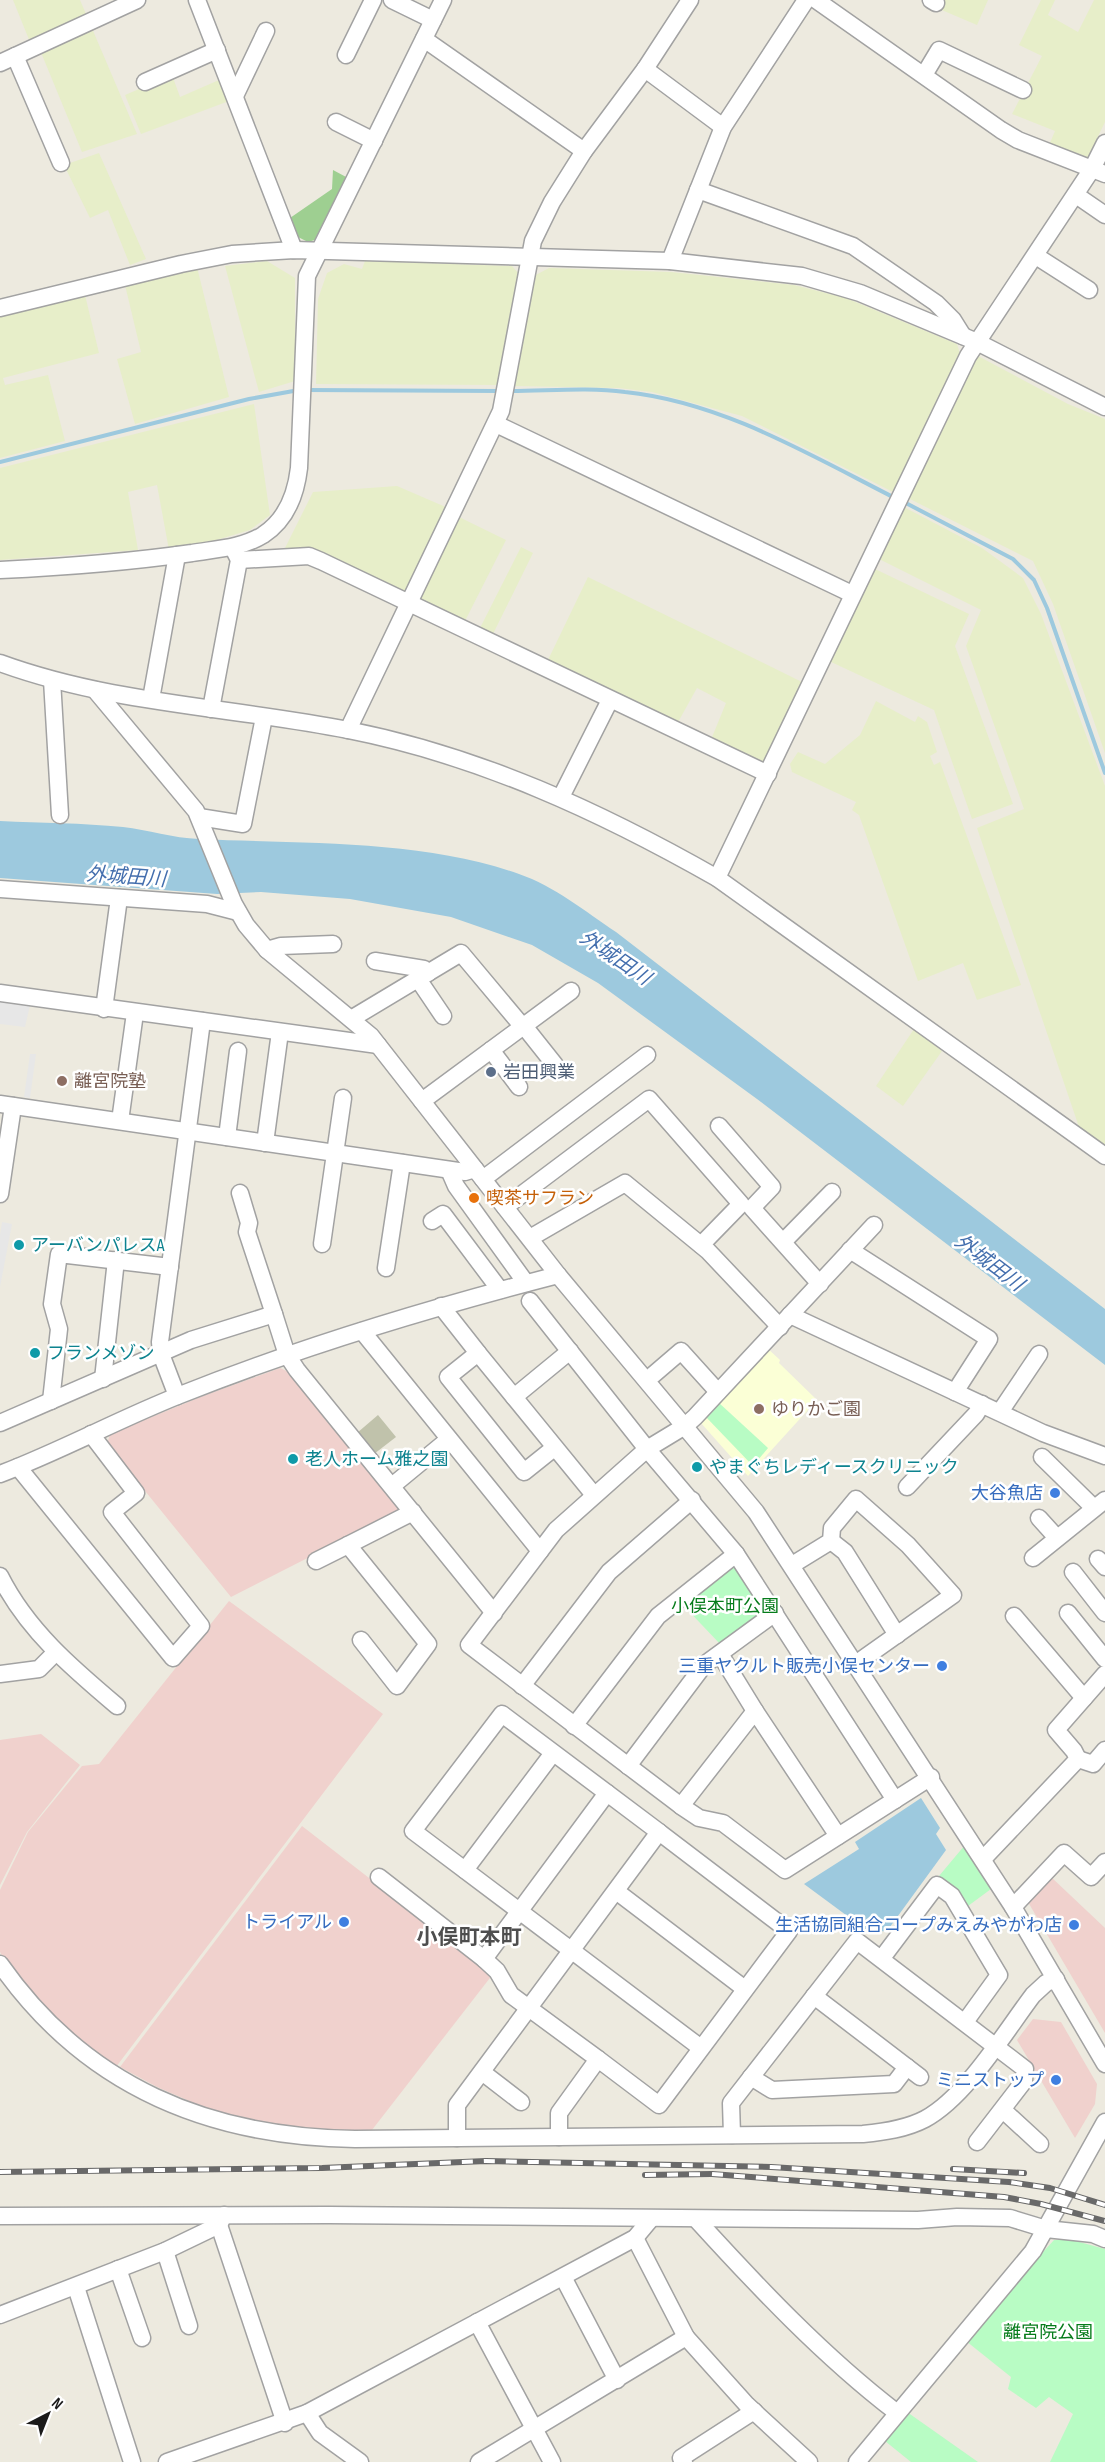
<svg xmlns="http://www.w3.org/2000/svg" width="1105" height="2462" viewBox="0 0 1105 2462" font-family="'Sofia Sans Condensed','Noto Sans JP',sans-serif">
	<rect width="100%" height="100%" fill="#edeadf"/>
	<g fill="#f0d1cd">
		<path d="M280 1368 291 1373 402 1510 231 1597 107 1444 110 1434 203 1396Z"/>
		<path d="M229 1601 383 1714 116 2067 67 2031 8 1967 0 1952V1890L28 1832 82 1766 99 1764Z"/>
		<path d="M41 1734 80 1765 27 1832 0 1885V1740Z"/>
		<path d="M302 1826 493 1974 372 2130H324L268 2125 210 2110 157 2087 120 2067Z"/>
		<path d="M1051 1877 1105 1928V2033L1028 1902Z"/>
		<path d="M1033 2019 1061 2022 1097 2084 1095 2104 1075 2138 1017 2040Z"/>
	</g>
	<path fill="#fbffd6" d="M766 1347 780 1360 779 1363 817 1400 748 1476 701 1423V1418Z"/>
	<path fill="#c0c2ab" d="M378 1415 396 1437 374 1454 357 1433Z"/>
	<g fill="#e7eec9">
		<path d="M13 0H80L86 14 30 42Z"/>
		<path d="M941 0H988L977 25 937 8Z"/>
		<path d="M1041 0H1055L1048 15 1078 32 1094 0H1105V122L1087 159 1049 145 1055 131 1012 114 1042 56 1019 45Z"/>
		<path d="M91 26 137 134 82 152 40 50Z"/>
		<path d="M172 75 180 97 219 80 229 101 141 134 125 95Z"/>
		<path d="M99 153 146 259 130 265 108 210 90 218 64 165Z"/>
		<path d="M267 261 295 278V381L259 392 225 266Z"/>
		<path d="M365 261 512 266 520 275 500 385 316 384 318 299 327 273 344 264 362 269Z"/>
		<path d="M197 267 229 397 135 424 117 359 141 352 125 285Z"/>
		<path d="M549 268 671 272 794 285 846 298 957 344 961 357 897 494 742 416 652 392 619 388 514 386 532 277Z"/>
		<path d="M85 295 99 353 3 378 5 385 48 375 65 441 0 458V316Z"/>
		<path d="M978 356 1068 404 1105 419V753L1053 604 1033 561 908 498Z"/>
		<path d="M254 404 270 515 250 530 203 544 169 550 157 485 128 492 138 550 0 560V468Z"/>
		<path d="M397 486 448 508 407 593 323 552 284 550 313 492Z"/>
		<path d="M900 505 982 548 1023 578 1041 614 1105 786V1145L1079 1127 977 828 1024 809 966 646 981 610 877 558Z"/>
		<path d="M459 517 506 540 465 621 418 598Z"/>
		<path d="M521 547 533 553 493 634 480 628Z"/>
		<path d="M875 569 969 614 955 646 1013 804 972 819 934 710 829 661Z"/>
		<path d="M588 577 802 682 765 767 710 742 726 703 697 688 677 724 547 662Z"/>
		<path d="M876 701 915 722 918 716 927 722 937 752 930 756 934 765 940 762 1021 985 977 1000 963 963 918 981 859 815 852 810 856 802 792 772 790 764 798 752 825 764 860 735Z"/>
		<path d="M914 1029 942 1051 903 1106 876 1086Z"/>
	</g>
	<path fill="#9ecf91" d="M333 170 348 178 318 239 308 242 298 237 290 218 332 189Z"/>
	<g fill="#b8fcc4">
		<path d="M718 1402 768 1448 753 1466 705 1416Z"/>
		<path d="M731 1565 738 1567 765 1608 761 1616 721 1645 682 1604Z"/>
		<path d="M965 1845 991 1889 968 1906 959 1892 939 1876Z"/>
		<path d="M1054 2240H1072L1105 2249V2462H1050L1073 2414 1049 2397 1036 2408 1008 2389 1011 2377 966 2341 987 2313Z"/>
		<path d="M907 2412 978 2462H911L885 2441Z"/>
	</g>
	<g fill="#e7e7e7">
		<path d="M0 997 31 1001 25 1027 0 1024Z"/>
		<path d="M30 1054H36L30 1098 24 1097Z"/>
		<path d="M2 1222 12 1224 0 1287V1235Z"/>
	</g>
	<g fill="#9dc9de">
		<path d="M0 821C41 823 82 823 123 827 148 830 173 838 199 839 302 844 421 839 519 874 554 886 586 912 616 932L1105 1309V1365L757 1099 598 983 532 945 451 917 350 899 261 892 217 894 0 878Z"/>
		<path d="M921 1798 940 1828 936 1834 946 1850 887 1931 869 1932 804 1884 859 1849 855 1842Z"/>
	</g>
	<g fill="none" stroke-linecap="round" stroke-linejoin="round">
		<g stroke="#9dc9de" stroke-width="4">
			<path d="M307 390 500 391"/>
			<path d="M511 391C548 391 588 387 625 392 722 402 810 455 895 498"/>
			<path d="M0 462 249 399 299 390"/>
			<path d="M902 501 1013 559 1034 580 1047 608 1105 773"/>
		</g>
		<defs>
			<g id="minor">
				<path d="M197 0 294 250"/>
				<path d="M392 0 433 20"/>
				<path d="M816 0 1001 130 1018 140 1105 174"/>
				<path d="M931 0 936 3"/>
				<path d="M424 39 584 151"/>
				<path d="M346 55 373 0"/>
				<path d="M15 56 61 163"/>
				<path d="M0 63 137 0"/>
				<path d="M645 69 723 127"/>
				<path d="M924 75 939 50 1023 90"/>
				<path d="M145 82 217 50"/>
				<path d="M235 96 266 31"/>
				<path d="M336 122 374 141"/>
				<path d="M698 190 853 246 936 303 953 320 963 336"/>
				<path d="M1076 195 1105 215"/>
				<path d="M1036 256 1089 290"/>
				<path d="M670 261 723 127 806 0"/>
				<path d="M0 308 181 264 232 254 294 250 670 261 802 276 860 293 977 342 1105 407"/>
				<path d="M496 424 852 594"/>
				<path d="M239 560 309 556 321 561 768 774"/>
				<path d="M0 570C64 567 129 562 192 553 216 549 242 548 263 535 286 520 296 494 299 468L307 276 443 0"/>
				<path d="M0 663C112 704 232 707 348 730 480 756 601 812 717 878L1105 1156"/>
				<path d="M52 680 60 815"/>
				<path d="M95 690 196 811 234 904 246 925 267 950 371 1036 558 1275 756 1512 1013 1907 1105 2064"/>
				<path d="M151 699 177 555"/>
				<path d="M211 709 239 560 235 552"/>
				<path d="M348 730 501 411 533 241 552 202 584 151 645 69 690 0"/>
				<path d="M561 797 610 700"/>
				<path d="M199 817 243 824 264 717"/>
				<path d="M717 878 968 356 1092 169 1105 143"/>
				<path d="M0 889 207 904 238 912"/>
				<path d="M267 950 281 946 333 944"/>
				<path d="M375 961 424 969 428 973"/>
				<path d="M418 979 443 1016"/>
				<path d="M0 993 378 1045"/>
				<path d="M104 1009 119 898"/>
				<path d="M351 1019 461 953 523 1027"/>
				<path d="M524 1026 555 1065"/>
				<path d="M491 1050 519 1087"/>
				<path d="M422 1101 571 991"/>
				<path d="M0 1104 465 1172 475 1169"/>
				<path d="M120 1121 135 1013"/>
				<path d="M719 1126 772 1187 752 1208 820 1284"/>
				<path d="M227 1137 238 1051"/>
				<path d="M265 1143 280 1032"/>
				<path d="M449 1170 456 1186 526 1283"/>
				<path d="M483 1179 647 1055"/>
				<path d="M240 1193 249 1223 247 1232 274 1314"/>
				<path d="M0 1194 13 1106"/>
				<path d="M505 1207 649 1099 741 1204 701 1245"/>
				<path d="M432 1221 443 1214 500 1290"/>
				<path d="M874 1225 695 1417 685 1426 647 1449 556 1530 469 1645 681 1806 699 1818 723 1823 785 1870 931 1777"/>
				<path d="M530 1238 625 1183 708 1251 780 1327"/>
				<path d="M783 1242 832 1192"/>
				<path d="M322 1244 343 1098"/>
				<path d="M850 1250 989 1339 955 1392"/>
				<path d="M386 1268 402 1163"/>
				<path d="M530 1301 647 1449 736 1554 895 1800"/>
				<path d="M441 1306 478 1353"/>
				<path d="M790 1315 1043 1433 1105 1456"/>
				<path d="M362 1331 540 1551"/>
				<path d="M653 1375 681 1351 718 1392"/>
				<path d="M103 1379 116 1260"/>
				<path d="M177 1396 161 1354 160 1342 202 1021"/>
				<path d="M514 1397 570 1351"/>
				<path d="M51 1401 59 1329 52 1304 59 1254 170 1267"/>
				<path d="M1000 1412 1039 1354"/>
				<path d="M0 1423 191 1340 274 1314 287 1355 297 1370 494 1613"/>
				<path d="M554 1448 524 1472 448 1377 478 1353 594 1495"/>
				<path d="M1042 1457 1094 1508"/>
				<path d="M18 1467 173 1658 201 1626 112 1512 136 1493 91 1434"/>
				<path d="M0 1474C61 1451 119 1419 180 1395 303 1346 430 1308 558 1275"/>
				<path d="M392 1486 449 1439"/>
				<path d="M907 1487 976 1414 982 1404"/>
				<path d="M1039 1518 1057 1538"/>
				<path d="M831 1541 845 1552 897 1635"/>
				<path d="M1033 1558 1105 1500"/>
				<path d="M1098 1559 1105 1567"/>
				<path d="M316 1561 348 1545"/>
				<path d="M792 1565 831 1541 832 1528 856 1499 908 1545 953 1595 857 1663"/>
				<path d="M1073 1572 1105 1613"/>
				<path d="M0 1576C27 1630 72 1668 117 1706"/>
				<path d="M1068 1613 1105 1659"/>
				<path d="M1014 1616 1084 1698"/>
				<path d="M361 1640 397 1686 428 1644 348 1545 413 1512"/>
				<path d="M720 1654 755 1711"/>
				<path d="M0 1674 39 1669 55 1653"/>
				<path d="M522 1686 609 1572 692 1500"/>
				<path d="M574 1726 658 1616 736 1554"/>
				<path d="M1078 1759 1093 1764 1105 1750"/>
				<path d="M628 1766 704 1665 775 1613"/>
				<path d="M681 1806 755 1711 838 1836"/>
				<path d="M659 1832 502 1714 413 1831 701 2048"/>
				<path d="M983 1859 1078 1759 1074 1751 1056 1730 1105 1674"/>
				<path d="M465 1870 553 1753"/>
				<path d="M379 1877 484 1959 497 1971 511 1995 598 2059 559 2113V2137"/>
				<path d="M616 1891 745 1989"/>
				<path d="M1013 1907 1064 1853 1091 1877 1105 1862"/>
				<path d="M882 1958 937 1885 952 1896 999 1975 965 2022"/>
				<path d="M484 1959 607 1793"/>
				<path d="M0 1964C86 2087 209 2137 355 2139L863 2134C884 2132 906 2129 925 2119 966 2097 1005 2032 1033 1995L1046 1983 1056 1979"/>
				<path d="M814 1996 920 2077"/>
				<path d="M482 2072 521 2102"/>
				<path d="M751 2077 772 2090 894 2084 907 2067"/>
				<path d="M1003 2110 1040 2144"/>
				<path d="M732 2135 731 2103 857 1941 1025 2069 1024 2081 977 2142"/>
				<path d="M457 2138V2105L659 1832 789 1931 659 2105 598 2059"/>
				<path d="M0 2216 329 2215 918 2220 957 2217 1010 2218 1046 2229 1093 2234 1105 2239"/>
				<path d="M696 2219C758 2287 823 2356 896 2412"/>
				<path d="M219 2225 285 2423"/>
				<path d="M635 2238 686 2337 747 2405 809 2462"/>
				<path d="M165 2251 189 2326"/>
				<path d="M118 2269 142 2338"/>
				<path d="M563 2277 617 2380"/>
				<path d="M76 2287 132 2462"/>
				<path d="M0 2315 165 2251 219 2225 224 2215"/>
				<path d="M477 2322 552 2462"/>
				<path d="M307 2413 320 2433 360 2462"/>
				<path d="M167 2462 307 2413 635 2238 650 2220"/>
				<path d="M479 2462 686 2337"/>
				<path d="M684 2462 681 2458 754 2411"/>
				<path d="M857 2462 1033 2251 1105 2122"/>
			</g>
		</defs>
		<use href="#minor" stroke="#a2a2a2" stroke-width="19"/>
		<use href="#minor" stroke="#fff" stroke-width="16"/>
		<defs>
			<g id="rail">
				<path d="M953 2169 1024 2173"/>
				<path d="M0 2172 322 2168 486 2161 771 2167 1009 2182 1050 2188 1105 2205"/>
				<path d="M712 2174 1004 2197 1041 2204 1105 2221"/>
				<path d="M645 2175 711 2174"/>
			</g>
		</defs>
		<use href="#rail" stroke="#696969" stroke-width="6"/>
		<use href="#rail" stroke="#fff" stroke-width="4" stroke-dasharray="11" stroke-linecap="butt"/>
	</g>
	<circle fill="#5c6f8a" stroke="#fff" stroke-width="2" cx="491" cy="1072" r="6"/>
	<g fill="#8d6e63" stroke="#fff" stroke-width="2">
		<circle cx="62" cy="1081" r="6"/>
		<circle cx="759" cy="1409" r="6"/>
	</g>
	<circle fill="#e8710a" stroke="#fff" stroke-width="2" cx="474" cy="1198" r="6"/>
	<g fill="#0f9aa8" stroke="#fff" stroke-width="2">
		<circle cx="19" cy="1245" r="6"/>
		<circle cx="35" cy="1353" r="6"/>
		<circle cx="293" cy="1459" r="6"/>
		<circle cx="697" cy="1467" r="6"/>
	</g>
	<g fill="#3f7fe0" stroke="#fff" stroke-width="2">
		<circle cx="1055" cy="1493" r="6"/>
		<circle cx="942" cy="1666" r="6"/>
		<circle cx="344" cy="1922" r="6"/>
		<circle cx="1074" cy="1925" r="6"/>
		<circle cx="1056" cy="2080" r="6"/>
	</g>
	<g text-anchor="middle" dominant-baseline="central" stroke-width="5" stroke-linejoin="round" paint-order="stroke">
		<g font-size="18" fill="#4e5e75" stroke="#fff" text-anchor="start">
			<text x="503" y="1072">岩田興業</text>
		</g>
		<g font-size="18" fill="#785e54" stroke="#fff" text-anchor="start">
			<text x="74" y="1081">離宮院塾</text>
			<text x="771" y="1409">ゆりかご園</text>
		</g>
		<g font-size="18" fill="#c56008" stroke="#fff" text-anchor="start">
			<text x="486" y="1198">喫茶サフラン</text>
		</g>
		<g font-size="18" fill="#0d838f" stroke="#fff" text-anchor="start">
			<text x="31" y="1245">アーバンパレスA</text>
			<text x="47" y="1353">フランメゾン</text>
			<text x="305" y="1459">老人ホーム雅之園</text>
			<text x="709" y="1467">やまぐちレディースクリニック</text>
		</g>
		<g font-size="18" fill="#366cbe" stroke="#fff" text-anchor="end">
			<text x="1043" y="1493">大谷魚店</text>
			<text x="930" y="1666">三重ヤクルト販売小俣センター</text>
			<text x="332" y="1922">トライアル</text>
			<text x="1062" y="1925">生活協同組合コープみえみやがわ店</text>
			<text x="1044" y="2080">ミニストップ</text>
		</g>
		<g font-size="18" fill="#067c1b" stroke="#fff">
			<text x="725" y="1606">小俣本町公園</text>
			<text x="1048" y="2332">離宮院公園</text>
		</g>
		<g font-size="20" font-style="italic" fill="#446fae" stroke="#fff">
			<text transform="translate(126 877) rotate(4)">外城田川</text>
			<text transform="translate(615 958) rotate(34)">外城田川</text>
			<text transform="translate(989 1263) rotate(37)">外城田川</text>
		</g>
		<g font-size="21" font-weight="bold" fill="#4e4e4e" stroke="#fff">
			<text x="469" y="1937">小俣町本町</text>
		</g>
	</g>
	<g transform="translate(48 2414) rotate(42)" stroke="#ffffff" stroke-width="4.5" paint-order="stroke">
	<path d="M0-4.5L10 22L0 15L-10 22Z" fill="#1b1b1b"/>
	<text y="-9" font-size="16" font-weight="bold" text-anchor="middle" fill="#1b1b1b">N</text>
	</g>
</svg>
